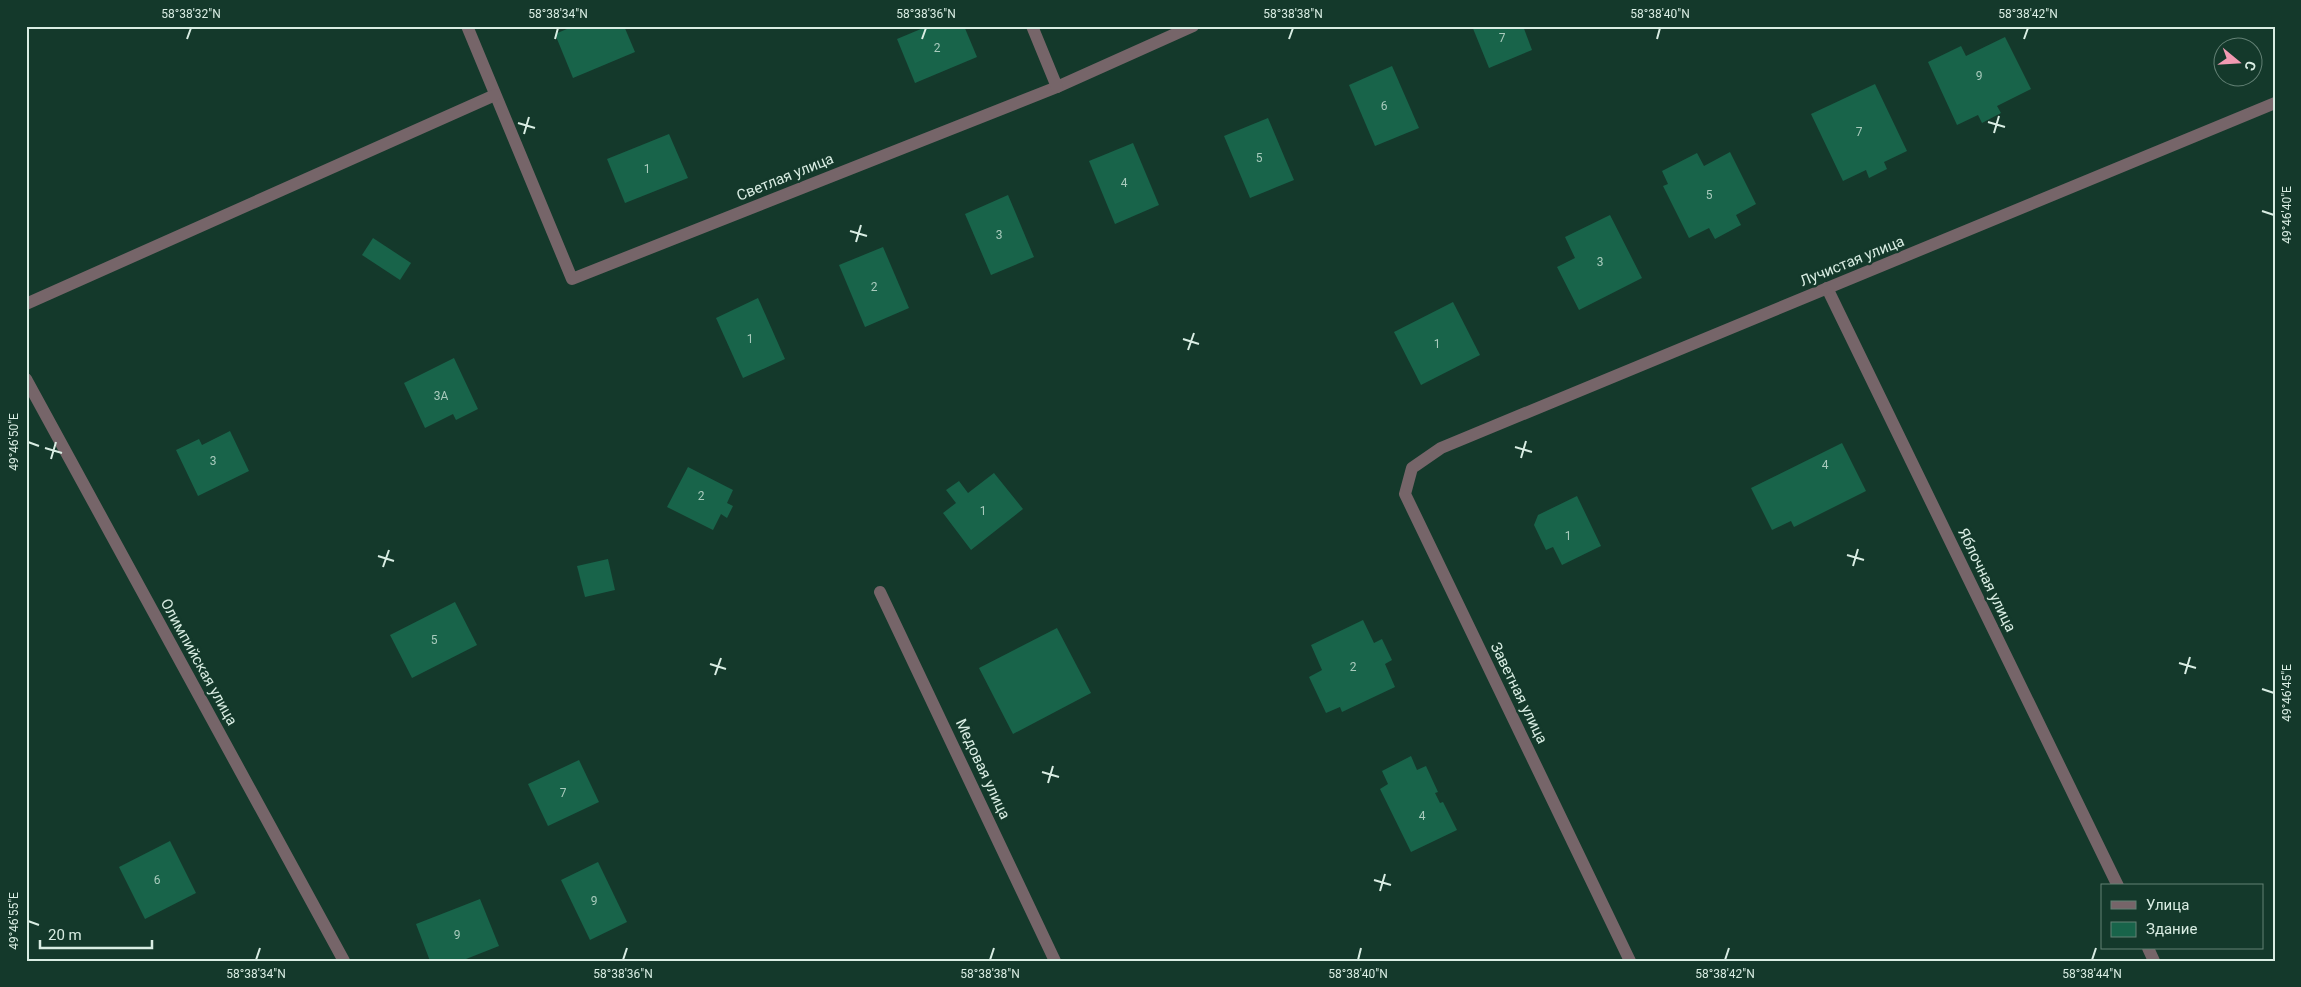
<svg xmlns="http://www.w3.org/2000/svg" width="2301" height="987" viewBox="0 0 2301 987" font-family="Roboto,sans-serif">
	<rect width="100%" height="100%" fill="#14392b"/>
	<g fill="#18644a">
		<path d="M574 26H624L635 52 573 78 555 34Z"/>
		<path d="M928 26H964L977 57 915 83 897 39Z"/>
		<path d="M1472 26H1523L1532 50 1489 68Z"/>
		<path d="M2005 37 2031 89 1997 106 2001 113 1982 123 1978 115 1957 125 1928 62 1961 46 1966 56Z"/>
		<path d="M1392 66 1419 128 1375 146 1349 85Z"/>
		<path d="M1875 84 1907 151 1884 162 1887 169 1869 178 1866 170 1843 181 1811 114Z"/>
		<path d="M1268 118 1294 180 1250 198 1224 136Z"/>
		<path d="M669 134 688 178 625 203 607 159Z"/>
		<path d="M1133 143 1159 205 1115 224 1089 161Z"/>
		<path d="M1730 152 1756 204 1736 215 1741 225 1715 239 1709 228 1689 238 1663 186 1668 184 1662 171 1697 153 1704 166Z"/>
		<path d="M1008 195 1034 257 991 275 965 214Z"/>
		<path d="M1610 215 1642 278 1579 310 1557 267 1575 258 1565 237Z"/>
		<path d="M373 238 411 263 400 280 362 255Z"/>
		<path d="M883 247 909 308 865 327 839 265Z"/>
		<path d="M758 298 785 359 743 378 716 318Z"/>
		<path d="M1453 302 1480 355 1421 385 1394 332Z"/>
		<path d="M454 358 478 409 456 420 453 414 425 428 404 383Z"/>
		<path d="M230 431 249 471 198 496 176 450 199 439 202 445Z"/>
		<path d="M1842 443 1866 491 1794 527 1791 521 1772 530 1751 488Z"/>
		<path d="M688 467 733 490 727 503 733 506 727 518 721 514 713 530 667 507Z"/>
		<path d="M994 473 1023 509 971 550 943 513 956 503 946 490 959 481 968 493Z"/>
		<path d="M1577 496 1601 546 1562 565 1553 547 1546 550 1534 525 1538 515Z"/>
		<path d="M608 559 615 590 585 597 577 566Z"/>
		<path d="M455 602 477 645 412 678 390 635Z"/>
		<path d="M1363 620 1374 643 1382 639 1392 660 1385 664 1395 687 1342 712 1340 707 1326 713 1309 677 1322 670 1311 645Z"/>
		<path d="M1057 628 1091 693 1013 734 979 668Z"/>
		<path d="M1411 756 1417 770 1426 766 1438 792 1435 793 1440 803 1443 802 1457 830 1411 852 1380 789 1388 784 1382 771Z"/>
		<path d="M579 760 599 802 548 826 528 784Z"/>
		<path d="M170 841 196 893 145 919 119 867Z"/>
		<path d="M598 862 627 922 590 940 561 880Z"/>
		<path d="M480 899 499 946 461 961H430L416 924Z"/>
	</g>
	<g fill="none" stroke-linecap="round" stroke-linejoin="round">
		<g stroke="#766569" stroke-width="12">
			<path d="M467 26 572 279 1057 87 1193 26"/>
			<path d="M1032 26 1057 87"/>
			<path d="M1827 288 2118 886"/>
			<path d="M26 304 495 95"/>
			<path d="M26 379 344 961"/>
			<path d="M880 592 1055 961"/>
			<path d="M2148 948 2154 961"/>
			<path d="M1630 961 1405 494 1412 468 1441 448 2275 103"/>
		</g>
	</g>
	<path fill="none" stroke="#d9ede3" stroke-width="2" d="M187 39 191 28M555 39 558 28M922 39 926 28M1289 39 1293 28M1657 39 1660 28M2024 39 2028 28M1988 122 2005 127M518 123 535 128M1994 133 1999 116M524 134 529 117M2262 211 2274 215M850 231 867 236M856 242 861 225M1183 339 1199 344M1188 350 1194 333M28 442 39 446M1515 447 1532 452M45 448 62 453M1521 458 1526 441M51 459 56 442M1847 555 1864 560M378 556 394 561M1853 566 1858 549M383 567 389 550M2179 663 2196 668M710 664 726 669M2185 674 2190 657M715 675 721 658M2262 689 2274 693M1042 772 1059 777M1048 783 1053 766M1374 880 1391 885M1380 891 1385 874M28 921 39 925M256 960 260 948M623 960 627 948M990 960 994 948M1358 960 1361 948M1725 960 1729 948M2092 960 2096 948"/>
	<g text-anchor="middle" dominant-baseline="central" stroke-width="5" stroke-linejoin="round" paint-order="stroke">
		<g font-size="12" fill="#a9cbbd">
			<text x="1502" y="38">7</text>
			<text x="937" y="48">2</text>
			<text x="1979" y="76">9</text>
			<text x="1384" y="106">6</text>
			<text x="1859" y="132">7</text>
			<text x="1259" y="158">5</text>
			<text x="647" y="169">1</text>
			<text x="1124" y="183">4</text>
			<text x="1709" y="195">5</text>
			<text x="999" y="235">3</text>
			<text x="1600" y="262">3</text>
			<text x="874" y="287">2</text>
			<text x="750" y="339">1</text>
			<text x="1437" y="344">1</text>
			<text x="441" y="396">3А</text>
			<text x="213" y="461">3</text>
			<text x="1825" y="465">4</text>
			<text x="701" y="496">2</text>
			<text x="983" y="511">1</text>
			<text x="1568" y="536">1</text>
			<text x="434" y="640">5</text>
			<text x="1353" y="667">2</text>
			<text x="563" y="793">7</text>
			<text x="1422" y="816">4</text>
			<text x="157" y="880">6</text>
			<text x="594" y="901">9</text>
			<text x="457" y="935">9</text>
		</g>
		<g font-size="15" fill="#d9ede3" stroke="#14392b">
			<text transform="translate(785 177) rotate(-22)">Светлая улица</text>
			<text transform="translate(1852 261) rotate(-22)">Лучистая улица</text>
			<text transform="translate(1987 580) rotate(64)">Яблочная улица</text>
			<text transform="translate(199 662) rotate(61)">Олимпийская улица</text>
			<text transform="translate(1519 693) rotate(64)">Заветная улица</text>
			<text transform="translate(983 769) rotate(65)">Медовая улица</text>
		</g>
	</g>
	<rect width="2301" height="987" fill="none" stroke="#14392b" stroke-width="55"/>
	<rect x="2101" y="884" width="162" height="65" fill="#14392b" stroke="#638175"/>
	<rect x="2111" y="901" width="25" height="8" fill="#766569" stroke="#638175"/>
	<text x="2146" y="910" font-size="15" fill="#d9ede3">Улица</text>
	<rect x="2111" y="922" width="25" height="15" fill="#18644a" stroke="#638175"/>
	<text x="2146" y="934" font-size="15" fill="#d9ede3">Здание</text>
	<g transform="translate(2238 62) rotate(108)"><circle r="24" fill="#14392b" stroke="#638175"/>
	<path d="M0-4L9 19L0 12L-9 19Z" fill="#f19ab2"/>
	<text y="-8" font-size="14" font-weight="bold" text-anchor="middle" fill="#d9ede3">С</text>
	</g>
	<path d="M40 940v8h112v-8" fill="none" stroke="#d9ede3" stroke-width="2.5"/>
	<text x="48" y="940" font-size="15" fill="#d9ede3" stroke="#14392b" stroke-width="4" paint-order="stroke">20 m</text>
	<rect x="28" y="28" width="2246" height="932" fill="none" stroke="#d9ede3" stroke-width="2"/>
	<g font-size="12" text-anchor="middle" fill="#d9ede3">
		<text x="191" y="18">58°38'32"N</text>
		<text x="558" y="18">58°38'34"N</text>
		<text x="926" y="18">58°38'36"N</text>
		<text x="1293" y="18">58°38'38"N</text>
		<text x="1660" y="18">58°38'40"N</text>
		<text x="2028" y="18">58°38'42"N</text>
		<text transform="translate(2287 215) rotate(-90)" y="4">49°46'40"E</text>
		<text transform="translate(14 442) rotate(-90)" y="4">49°46'50"E</text>
		<text transform="translate(2287 693) rotate(-90)" y="4">49°46'45"E</text>
		<text transform="translate(14 921) rotate(-90)" y="4">49°46'55"E</text>
		<text x="256" y="978">58°38'34"N</text>
		<text x="623" y="978">58°38'36"N</text>
		<text x="990" y="978">58°38'38"N</text>
		<text x="1358" y="978">58°38'40"N</text>
		<text x="1725" y="978">58°38'42"N</text>
		<text x="2092" y="978">58°38'44"N</text>
	</g>
</svg>
